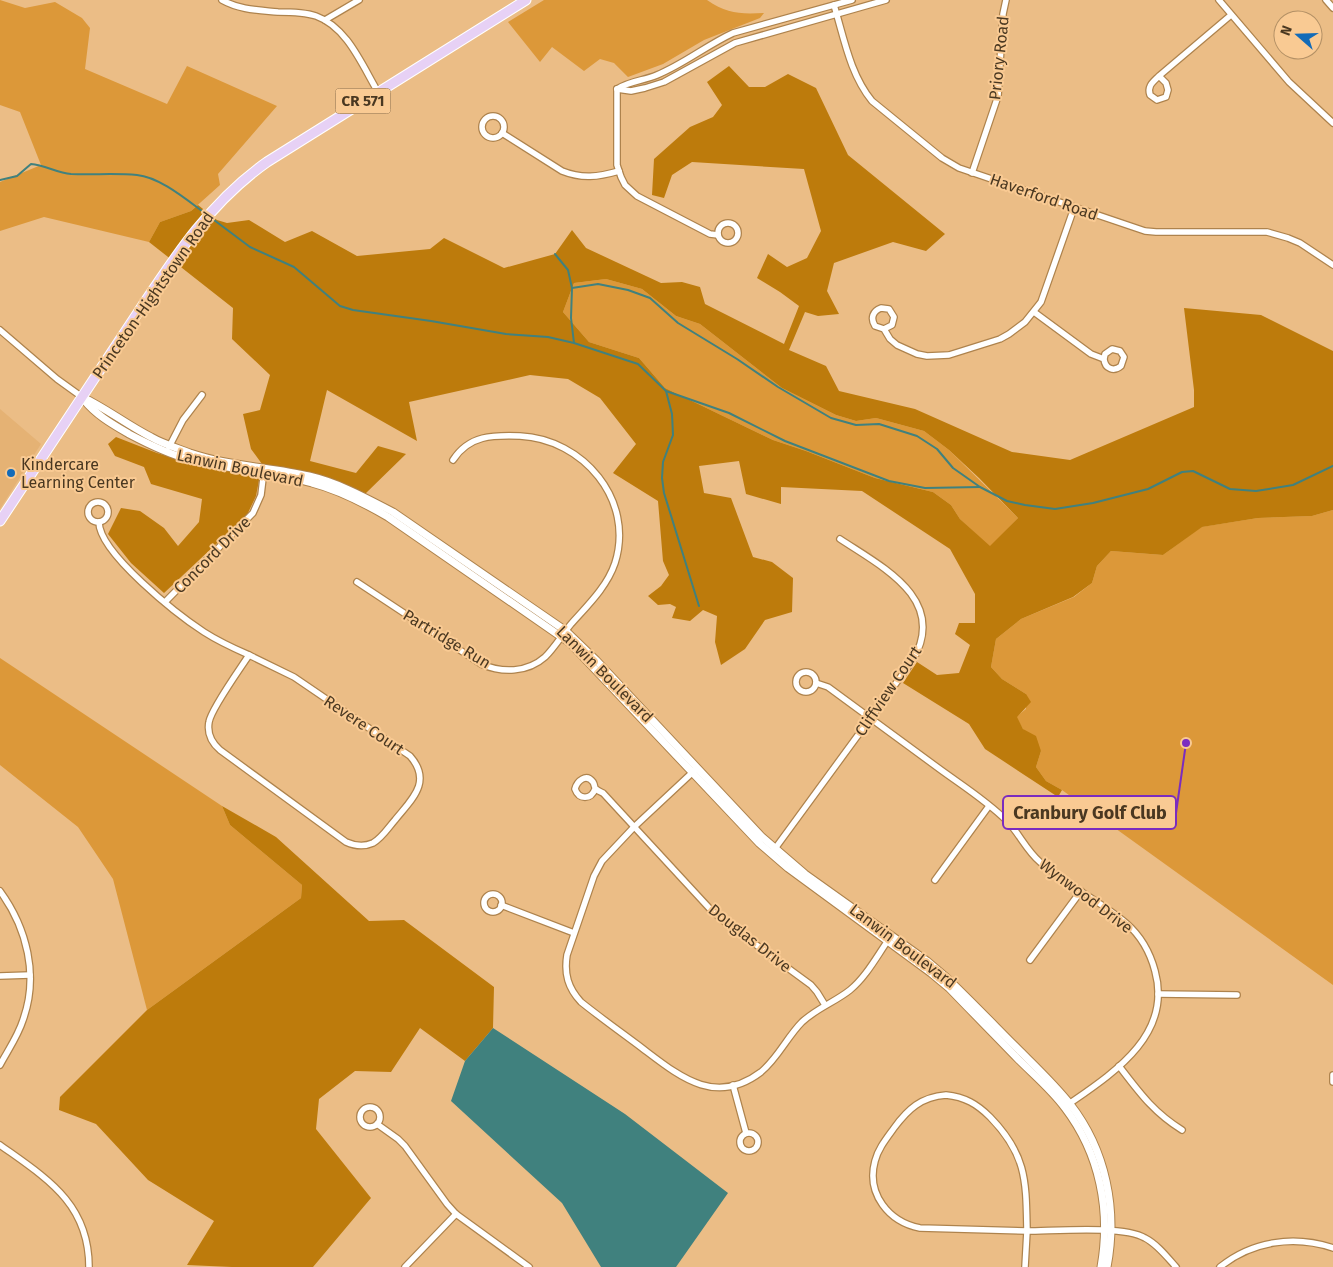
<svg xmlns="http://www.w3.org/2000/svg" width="1333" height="1267" viewBox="0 0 1333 1267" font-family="'Fira Sans',sans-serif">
	<rect width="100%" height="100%" fill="#ebbd86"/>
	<path fill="#e5b274" d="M0 409 41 444 0 509Z"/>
	<g fill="#dc9839">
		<path d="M0 0 25 8 55 2 82 18 90 28 85 69 167 104 187 66 277 106 218 174 220 185 191 211 160 222 149 242 44 217 0 231V182L41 165 20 112 0 105Z"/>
		<path d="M544 0H707C727 14 740 14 764 13L760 18 704 40 663 64 628 77 614 63 600 59 584 71 552 47 540 62 508 22Z"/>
		<path d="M606 279 642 289 676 316 700 324 782 388 836 415 856 421 876 418 924 431 949 450 1018 518 990 547 960 519 951 505 933 492 875 478 806 451 773 440 665 388 639 358 589 342 563 312 574 283Z"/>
		<path d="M1333 510V985L1062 790 1046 781 1036 767 1041 751 1023 729 1016 717 1026 709V694L1002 679 991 667 996 639 1021 619 1074 597 1092 583 1097 566 1111 551 1163 555 1201 527 1258 518 1312 516Z"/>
		<path d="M0 658 222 806 230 825 302 885 301 898 147 1010 113 879 78 827 0 765Z"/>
	</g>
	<g fill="#bd7b0c" fill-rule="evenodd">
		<path d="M729 66 749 87H765L788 74 816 88 848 155 945 234 926 251 893 242 834 263 827 291 839 314 818 316 805 312 789 350 826 366 839 391 915 409 1012 452 1070 460 1194 407V390L1184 308 1261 315 1333 351V510L1312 516 1258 518 1202 527 1163 555 1111 551 1097 566 1092 583 1073 597 1021 619 996 639 991 667 1002 679 1026 694 1031 702 1017 717 1023 729 1036 736 1041 751 1036 767 1046 781 1062 790 1058 797 985 749 969 724 903 683 917 662 937 675 959 673 970 645 955 634 959 623H975V594L950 549 862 491 781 487V504L746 494 739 461 699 466 704 493 731 498 753 557 772 562 793 578 792 612 765 620 745 649 721 665 715 642 717 616 703 610 690 621 672 618 676 607 670 604 658 605 648 596 661 586 669 575 663 561 658 501 613 473 636 444 600 398 568 379 530 375 409 402 417 441 327 390 310 461 356 473 378 446 406 454 365 494 315 474 262 464 251 449 243 414 260 410 270 375 232 339 233 308 149 242 160 222 191 211 198 205 217 220 227 223 249 220 285 242 312 231 357 256 430 249 444 238 504 268 555 254 572 230 586 248 661 283 682 282 700 287 705 304 784 344 799 306 780 292 757 278 768 254 787 267 807 258 821 231 804 169 692 162 672 175 664 198 652 195 654 159 690 127 713 117 722 105 707 82ZM606 279 642 289 676 316 700 324 782 388 836 415 856 421 876 418 924 431 949 450 979 478 1018 518 990 546 960 519 951 505 933 492 875 478 806 451 773 440 665 388 639 358 589 342 563 312 574 283Z"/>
		<path d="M116 437 157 453 205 467 260 475 256 496 247 515 164 593 131 563 108 534 121 508 140 511 164 528 178 546 199 522 202 499 151 484 144 467 115 456 108 444Z"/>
		<path d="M222 806 276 837 369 921 404 920 494 987 493 1028 465 1061 420 1028 391 1072 355 1071 319 1099 316 1129 371 1198 313 1267H232L187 1265 214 1221 148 1180 96 1124 59 1110 60 1097 147 1010 301 898 302 885 230 825Z"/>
	</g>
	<path fill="#40817e" d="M493 1028 625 1114 728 1193 676 1267H601L562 1203 451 1101 465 1061Z"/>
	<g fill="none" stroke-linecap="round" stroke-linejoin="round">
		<g stroke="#40817e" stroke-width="2">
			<path d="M0 180 17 176 31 164C45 165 57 173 71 174 93 175 115 173 137 175 160 177 188 201 206 214"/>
			<path d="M210 217 250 247 294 267 340 306 353 310 431 321 506 334 548 337 574 343 638 364 666 391 729 413 785 441 889 481 925 488 980 487"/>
			<path d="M555 254 568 270 572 288 571 318 574 343"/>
			<path d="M572 288 598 284 628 290 650 298 678 323 737 359 778 387 831 418 856 425 879 424 917 436 937 449 953 468 980 487 1007 501 1025 505 1055 509 1093 503 1148 489 1182 472 1193 471 1230 489 1256 491 1293 485 1333 466"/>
			<path d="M666 391 672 414 673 435 663 462 662 478 664 493 699 606"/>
		</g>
		<defs>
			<g id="minor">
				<path d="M222 0C240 10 258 10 278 12 290 12 304 12 316 16 347 27 362 65 378 92"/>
				<path d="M1219 0 1289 82 1333 123"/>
				<path d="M1326 0 1333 8"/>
				<path d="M834 5C844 38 850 74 872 101L942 158 959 168 1145 231 1156 232H1267L1288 238 1300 243 1333 265"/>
				<path d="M325 20 359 0"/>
				<path d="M1159 76 1166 83 1168 90 1166 97 1157 100 1150 95C1147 86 1153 82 1159 76L1231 15"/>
				<path d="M617 89 631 91 645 88 664 82 735 43 886 0"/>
				<path d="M617 89C632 80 643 81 657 75 684 64 707 45 733 33L852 0"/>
				<path d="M617 89V165L621 177 625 185 637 196 710 234 718 235"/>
				<circle cx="493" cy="127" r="11"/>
				<path d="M502 133 562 171C582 179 598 177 619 171"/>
				<path d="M972 173 998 96 1003 14 1006 0"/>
				<circle cx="728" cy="233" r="10"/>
				<path d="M1034 312 1091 354 1104 359C1105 369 1114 372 1121 366L1124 357 1120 351 1112 349 1105 354 1104 359"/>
				<path d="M884 329 892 325 894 317 889 309 881 308C873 311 870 318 875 326L884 329 890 339 897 345 917 354 927 356 949 355 1000 339 1009 334 1025 322 1041 302 1074 208"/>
				<path d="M0 330 57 379 82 397"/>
				<path d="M169 447 183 420 202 395"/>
				<circle cx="98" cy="512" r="10"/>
				<path d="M99 522C99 553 178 615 204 632 218 641 233 648 249 655"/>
				<path d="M357 582 481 664C502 673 527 673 545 657 555 647 562 635 571 624 587 606 607 587 615 563 635 500 583 439 520 436 493 435 469 435 453 460"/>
				<path d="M165 602 253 513 261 495 264 470"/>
				<path d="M249 655 294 677 410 756C433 782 411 800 395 820 388 828 382 838 373 843 364 847 355 846 346 842L220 750C212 743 207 733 209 722 211 709 240 669 249 655Z"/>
				<circle cx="806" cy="682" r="10"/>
				<path d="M816 683 828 687C865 714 903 742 941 770 963 786 987 801 1007 821 1019 833 1026 850 1040 862 1066 885 1099 900 1126 923 1141 936 1150 952 1155 971 1173 1036 1112 1074 1066 1106"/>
				<path d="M694 771 634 827 602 861 594 876 567 955C564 974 568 988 581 1002 601 1018 622 1033 642 1048 679 1076 715 1107 761 1072 778 1058 787 1037 802 1022 817 1008 835 1002 850 990 866 977 877 956 889 939"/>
				<path d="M595 789C591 800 579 800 575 789 577 781 586 773 593 782 595 785 594 788 596 789 598 791 601 792 603 793L711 910 725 922 811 985 817 992 825 1005"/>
				<path d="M774 850 913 660C948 599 882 567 840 539"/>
				<path d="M935 880 989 806"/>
				<path d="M0 891C27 928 39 976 23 1020 18 1036 8 1050 0 1065"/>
				<circle cx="493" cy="903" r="9"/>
				<path d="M501 905 574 933"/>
				<path d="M1030 960 1081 891"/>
				<path d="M0 976 30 975"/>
				<path d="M1158 994 1237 995"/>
				<path d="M1119 1066C1139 1092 1153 1112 1182 1130"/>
				<path d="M1333 1075V1082"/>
				<path d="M733 1085 746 1133"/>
				<path d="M946 1095C965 1097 977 1104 990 1117 1027 1155 1026 1181 1027 1231L920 1228C889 1222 866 1194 875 1161 878 1149 886 1139 894 1128 908 1109 921 1097 946 1095Z"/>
				<circle cx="370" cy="1117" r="10"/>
				<path d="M377 1124 398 1139 405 1146 447 1204 456 1214 529 1267"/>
				<circle cx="749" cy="1142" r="9"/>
				<path d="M0 1145C46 1178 89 1203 89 1267"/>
				<path d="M405 1267 456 1214"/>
				<path d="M1025 1267 1027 1231C1054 1231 1124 1225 1145 1238 1157 1244 1167 1257 1176 1267"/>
				<path d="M1220 1267C1252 1241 1294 1235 1333 1248"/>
			</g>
			<g id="tertiary">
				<path d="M82 397C106 408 127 425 151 437 163 444 177 448 190 453 228 466 270 467 309 476 339 483 366 498 393 512L566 631 596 660 762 837 805 874 927 961 947 978C972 1002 996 1027 1020 1051 1037 1068 1055 1085 1070 1104 1106 1150 1118 1210 1107 1267"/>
				<path d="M84 400C96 415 112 424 129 434 148 444 168 454 188 459 229 470 272 471 312 483 339 490 364 503 388 517L570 643 759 843 788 868 931 973 949 988C972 1012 995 1035 1018 1059 1034 1075 1052 1090 1065 1108 1100 1154 1111 1211 1101 1267"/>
			</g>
			<path id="primary" d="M0 521C41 459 82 397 123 335 166 271 203 207 267 162L526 0"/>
		</defs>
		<use href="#minor" stroke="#ae834d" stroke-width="8"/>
		<use href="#tertiary" stroke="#ae834d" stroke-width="9"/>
		<use href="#primary" stroke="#fff" stroke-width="11"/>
		<use href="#minor" stroke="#fff" stroke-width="5.5"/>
		<use href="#tertiary" stroke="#fff" stroke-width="7"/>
		<use href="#primary" stroke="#e7d1f5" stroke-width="9"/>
	</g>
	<circle fill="#136bb8" stroke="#f9ca93" stroke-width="2" cx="11" cy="473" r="5"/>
	<g text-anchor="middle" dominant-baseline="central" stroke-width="4" stroke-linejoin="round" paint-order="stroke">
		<rect fill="#f9ca93" stroke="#7e6443" stroke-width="1" x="335.5" y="88.5" width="55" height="25" rx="4"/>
		<g font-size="15" font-weight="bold" fill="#4a3821">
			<text x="363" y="101">CR 571</text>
		</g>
		<g font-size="16" fill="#4a3821" stroke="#f9ca93">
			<text transform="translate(999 58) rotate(-84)">Priory Road</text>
			<text transform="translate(1044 197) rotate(19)">Haverford Road</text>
			<text transform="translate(153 295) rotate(-55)">Princeton-Hightstown Road</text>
			<text transform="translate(240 468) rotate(12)">Lanwin Boulevard</text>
			<text transform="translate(212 555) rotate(-45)">Concord Drive</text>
			<text transform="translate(447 639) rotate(31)">Partridge Run</text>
			<text transform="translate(605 674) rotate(45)">Lanwin Boulevard</text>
			<text transform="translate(888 691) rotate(-56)">Cliffview Court</text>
			<text transform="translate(364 725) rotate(34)">Revere Court</text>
			<text transform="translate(1086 896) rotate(37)">Wynwood Drive</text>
			<text transform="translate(750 938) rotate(38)">Douglas Drive</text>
			<text transform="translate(903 946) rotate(37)">Lanwin Boulevard</text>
		</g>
		<g font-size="16" fill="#4a3821" stroke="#f9ca93" text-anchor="start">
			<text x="21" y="464">Kindercare<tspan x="21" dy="18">Learning Center</tspan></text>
		</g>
	</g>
	<path fill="none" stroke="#7b2cbf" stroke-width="2" d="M1186 743L1176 813"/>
	<circle fill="#7b2cbf" stroke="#f9ca93" stroke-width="2" cx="1186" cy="743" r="5"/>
	<rect fill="#f9ca93" stroke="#7b2cbf" stroke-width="2" x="1003" y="796" width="173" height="33" rx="5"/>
	<g font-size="18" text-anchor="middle" font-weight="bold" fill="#4a3821">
		<text x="1090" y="819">Cranbury Golf Club</text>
	</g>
	<g transform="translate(1298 35) rotate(290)"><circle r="24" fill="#f9ca93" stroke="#b39065"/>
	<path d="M0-4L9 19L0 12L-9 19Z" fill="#136bb8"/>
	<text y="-8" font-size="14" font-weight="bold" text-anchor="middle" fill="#4a3821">N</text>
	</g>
</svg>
